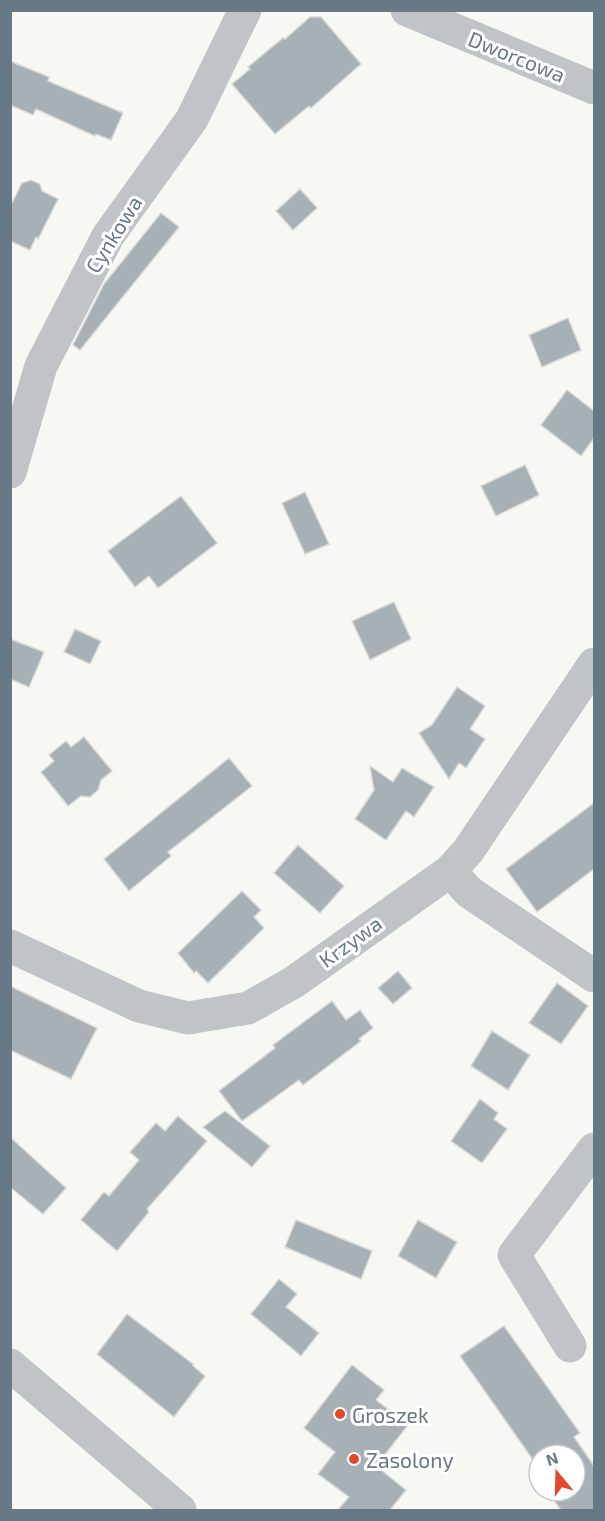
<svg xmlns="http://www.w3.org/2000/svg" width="605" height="1521" viewBox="0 0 605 1521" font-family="'Exo 2',sans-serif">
	<rect width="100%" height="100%" fill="#f7f7f3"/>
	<g fill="#a6b0b5" stroke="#d8d8d6" stroke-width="1.5">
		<path d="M310 17H321L361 64 311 108 309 106 275 134 232 84 250 69 248 67 283 38 285 39Z"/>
		<path d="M10 61 49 77 48 81 123 113 111 140 96 134 95 136 36 109 33 115 10 105Z"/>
		<path d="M31 180 40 184 42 191 58 199 38 239 36 237 30 250 10 241V207L22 183Z"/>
		<path d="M300 189 317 208 293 230 276 211Z"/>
		<path d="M161 213 179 227 80 350 73 345 104 284Z"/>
		<path d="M568 318 581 350 542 367 529 335Z"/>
		<path d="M567 390 594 411V438L581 456 541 425Z"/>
		<path d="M525 465 539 495 496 516 481 486Z"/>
		<path d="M305 492 329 544 305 554 282 503Z"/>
		<path d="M181 496 217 543 158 588 149 576 135 587 108 551Z"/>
		<path d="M394 602 411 639 370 660 352 621Z"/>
		<path d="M75 629 101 641 90 664 64 652Z"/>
		<path d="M10 639 44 652 29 687 10 679Z"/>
		<path d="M457 687 485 706 470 729 485 739 466 768 459 763 449 779 419 733 432 725Z"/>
		<path d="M84 737 112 771 101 780 98 790 90 797 81 796 68 806 41 772 54 761 49 755 66 741 71 747Z"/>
		<path d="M229 758 252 786 168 852 171 856 129 891 104 859Z"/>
		<path d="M370 766 393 782 402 768 434 787 414 817 406 811 386 840 355 819 374 790Z"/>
		<path d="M594 803V869L537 912 506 869Z"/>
		<path d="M298 845 344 886 320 913 274 873Z"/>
		<path d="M242 891 261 910 254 917 264 928 208 983 196 971 194 973 178 953Z"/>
		<path d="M398 971 412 988 393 1004 378 988Z"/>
		<path d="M557 983 588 1006 561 1044 529 1023Z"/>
		<path d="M10 986 97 1028 71 1079 10 1050Z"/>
		<path d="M332 1001 346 1020 360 1010 373 1028 359 1039 361 1041 303 1085 299 1080 242 1121 219 1091 275 1048 273 1045Z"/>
		<path d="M492 1031 530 1055 508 1090 471 1066Z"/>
		<path d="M480 1099 498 1113 494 1119 507 1129 482 1163 451 1141Z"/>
		<path d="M225 1111 270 1146 252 1167 203 1127Z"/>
		<path d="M178 1116 207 1141 147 1209 149 1212 117 1251 81 1220 104 1192 109 1196 139 1160 130 1152 156 1123 165 1131Z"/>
		<path d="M10 1137 66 1188 43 1214 10 1187Z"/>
		<path d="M296 1220 372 1251 361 1279 285 1247Z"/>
		<path d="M418 1220 457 1242 436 1278 398 1256Z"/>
		<path d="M279 1279 297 1294 286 1307 319 1333 301 1356 251 1314Z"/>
		<path d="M127 1314 193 1364V1366L205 1376 174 1417 97 1354Z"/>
		<path d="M504 1326 580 1433 574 1437 594 1466V1510H561L547 1491H575V1455H539V1479L531 1468 536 1464 460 1356Z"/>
		<path d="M352 1365 384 1390 376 1400 408 1425 376 1466 406 1490 390 1510H338L349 1497 318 1474 335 1452 304 1428Z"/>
	</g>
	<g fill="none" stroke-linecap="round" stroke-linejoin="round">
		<g stroke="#c0c4c7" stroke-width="33">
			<path d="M407 10 594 88"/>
			<path d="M10 472 41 366 108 236 192 119 245 10"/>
			<path d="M450 871 469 892 594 976"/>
			<path d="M10 946 139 1006 188 1018 248 1008 294 982 450 871 468 851 594 664"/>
			<path d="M570 1346 514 1255 594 1149"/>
			<path d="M10 1365 180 1510"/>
		</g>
	</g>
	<g fill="#e1492a" stroke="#fff" stroke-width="2">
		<circle cx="340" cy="1414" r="6"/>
		<circle cx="354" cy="1459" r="6"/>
	</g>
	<g text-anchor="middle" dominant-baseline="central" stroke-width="6" stroke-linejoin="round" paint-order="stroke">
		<g font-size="21" fill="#667984" stroke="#fff">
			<text transform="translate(517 56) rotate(22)">Dworcowa</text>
			<text transform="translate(113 234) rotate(-58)">Cynkowa</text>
			<text transform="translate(350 941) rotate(-36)">Krzywa</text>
		</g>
		<g font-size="21" fill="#667984" stroke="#fff" text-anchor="start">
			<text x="352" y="1414">Groszek</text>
			<text x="366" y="1459">Zasolony</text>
		</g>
	</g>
	<rect width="605" height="1521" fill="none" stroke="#667984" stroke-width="24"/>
	<g transform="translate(557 1473) rotate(341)"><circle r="28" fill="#ffffff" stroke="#c2c9ce" stroke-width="1.5"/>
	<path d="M0-4.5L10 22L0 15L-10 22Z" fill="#e1492a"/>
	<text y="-9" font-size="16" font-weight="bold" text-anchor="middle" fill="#667984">N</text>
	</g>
</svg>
